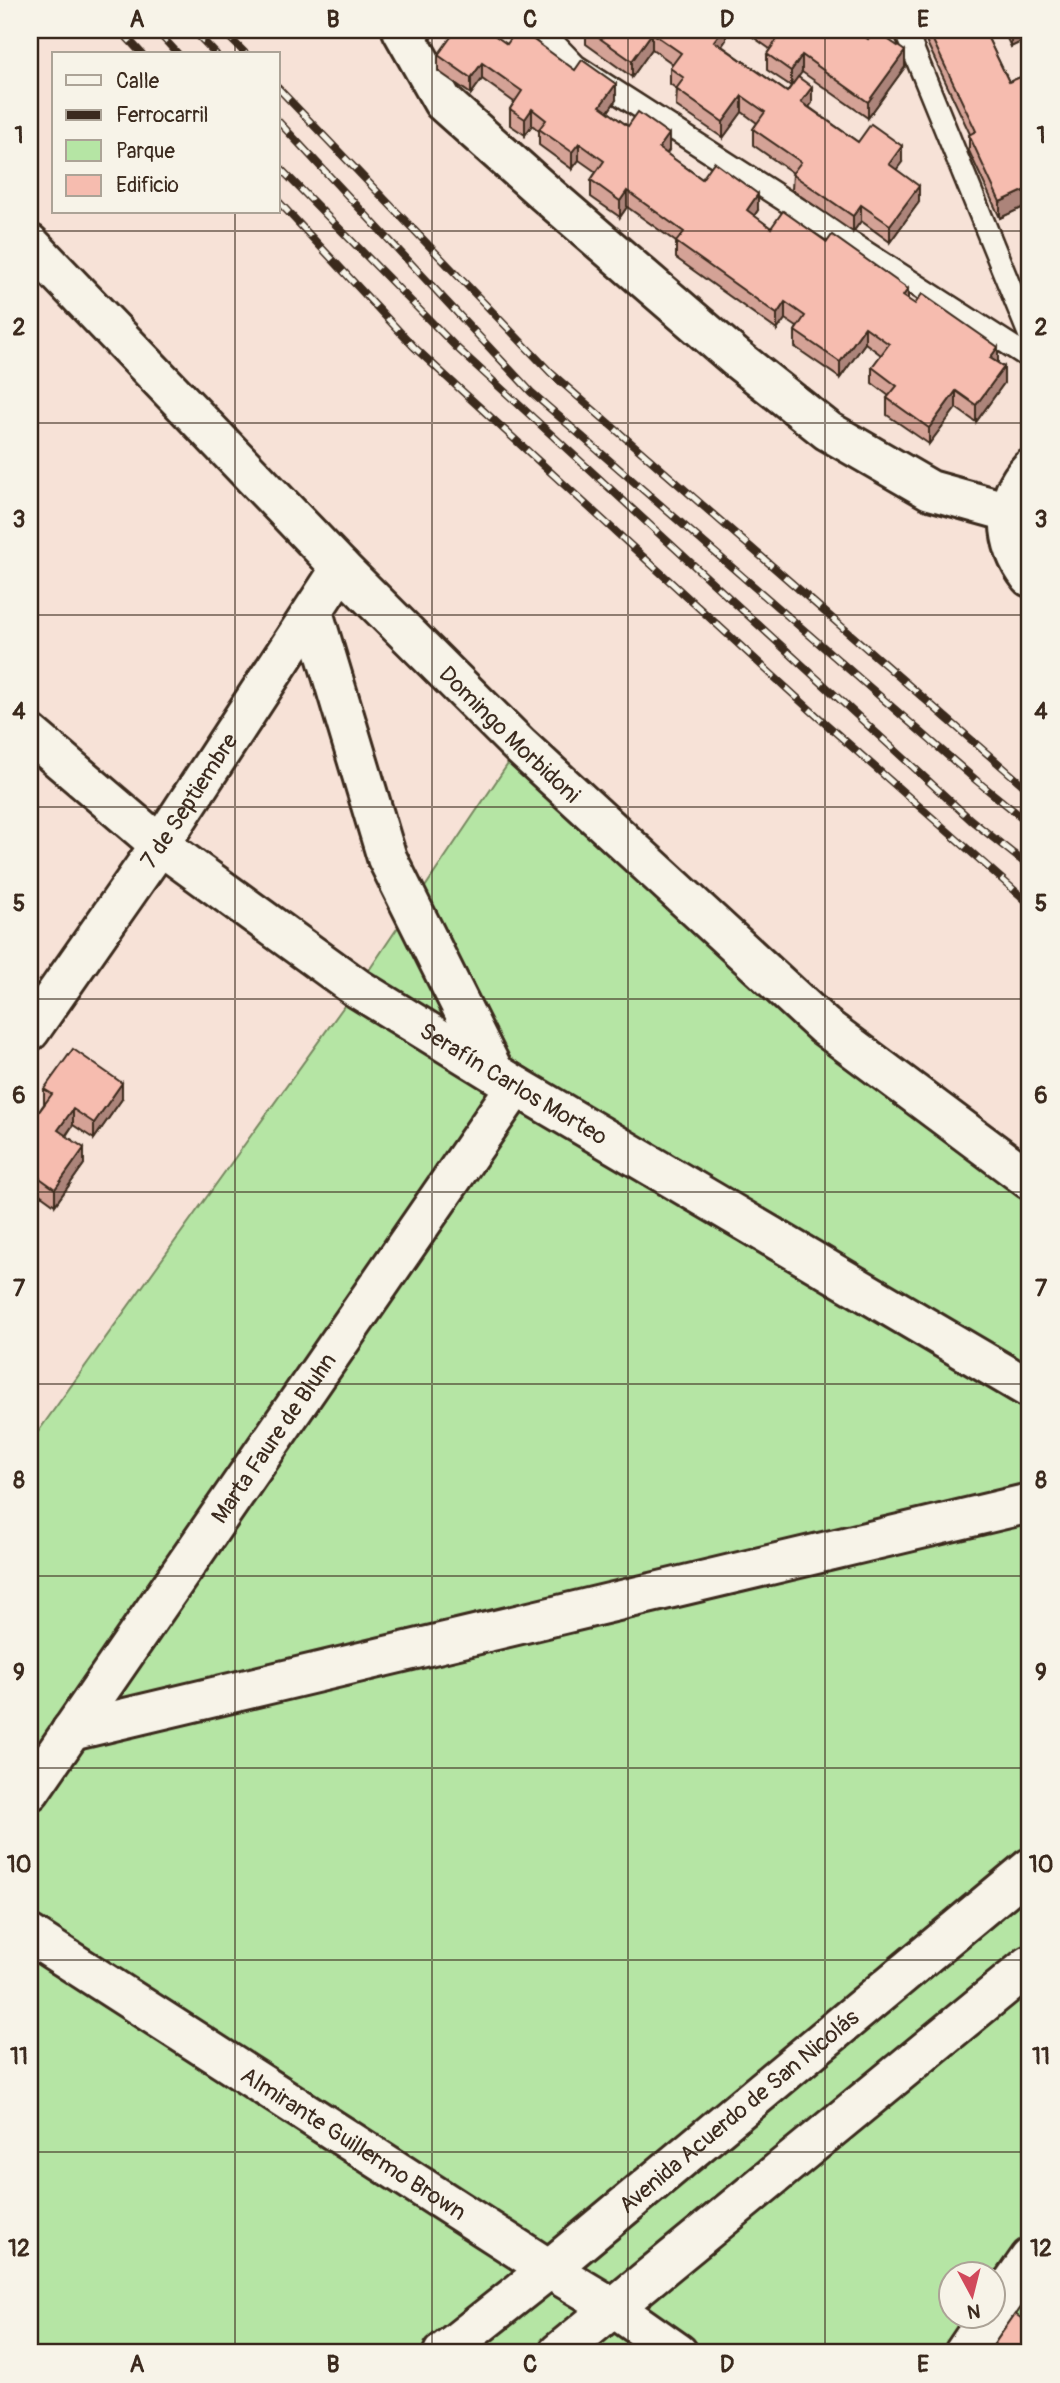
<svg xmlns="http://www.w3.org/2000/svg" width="1060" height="2383" viewBox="0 0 1060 2383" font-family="Pangolin,sans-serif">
	<rect width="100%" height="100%" fill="#f7e2d7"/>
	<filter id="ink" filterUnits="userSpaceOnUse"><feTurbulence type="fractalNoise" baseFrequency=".0143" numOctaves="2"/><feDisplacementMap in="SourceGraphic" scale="14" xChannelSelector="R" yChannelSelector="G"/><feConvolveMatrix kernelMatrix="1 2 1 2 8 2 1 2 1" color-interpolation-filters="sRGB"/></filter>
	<g filter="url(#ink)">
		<path fill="#b5e5a4" stroke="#788861" stroke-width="2" fill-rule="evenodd" d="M520 746 1030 1180V2353H30V1443L357 988ZM951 2274H993V2316H951Z"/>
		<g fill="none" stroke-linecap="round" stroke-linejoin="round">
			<defs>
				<g id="lane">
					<path d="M541 30 576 66 1030 358"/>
					<path d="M905 30 1030 336"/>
				</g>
				<g id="street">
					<path d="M402 30 443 102 545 193 736 358 828 431 930 490 1009 512"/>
					<path id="s1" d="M30 244 341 568 520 746 824 1026 1030 1180"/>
					<path d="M1030 469C1001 500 1005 545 1030 577"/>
					<path d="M313 612 387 858 494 1072"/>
					<path id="s2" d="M30 734 160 845 357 988 516 1086 1030 1389"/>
					<path id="s3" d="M30 1031 160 845 341 568"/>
					<path d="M71 1731 1030 1503"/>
					<path id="s4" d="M30 1791 516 1086"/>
					<path id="s5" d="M30 1935 549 2269 614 2308 678 2353"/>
					<path d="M993 2311 1030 2258"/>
					<path d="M964 2353 989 2316"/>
				</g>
				<g id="secondary">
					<path id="s6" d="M443 2353 549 2269 1030 1868"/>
					<path d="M558 2353 1030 1965"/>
				</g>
			</defs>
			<use href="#lane" stroke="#3b2a1e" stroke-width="26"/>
			<use href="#street" stroke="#3b2a1e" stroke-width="44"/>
			<use href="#secondary" stroke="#3b2a1e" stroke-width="44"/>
			<use href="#lane" stroke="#f7f3e8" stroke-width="21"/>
			<use href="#street" stroke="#f7f3e8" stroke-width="38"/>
			<use href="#secondary" stroke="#f7f3e8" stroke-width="38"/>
			<defs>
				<g id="rail">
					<path d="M120 30 142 54"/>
					<path d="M156 30 178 54"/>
					<path d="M193 30 216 54"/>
					<path d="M222 30 246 54"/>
					<path d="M278 88 551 373 1030 791"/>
					<path d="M278 121 531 392 977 781 1030 824"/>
					<path d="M278 166 456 347 971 820 1030 867"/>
					<path d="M278 201 414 347 817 716 1030 904"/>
				</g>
			</defs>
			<use href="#rail" stroke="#3b2a1e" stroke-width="8"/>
			<use href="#rail" stroke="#f7f3e8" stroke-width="5" stroke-dasharray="16" stroke-linecap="butt"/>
		</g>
		<g fill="#d4a296" stroke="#3b2a1e" stroke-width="2">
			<path d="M586 30H726V40L722 46 787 92 791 86 767 70V54L770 49 743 30H855L905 67 868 118 802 72 798 77 812 103 809 107 858 142 902 162 896 169 919 202 890 242 861 221 853 232 792 190 793 173 753 145V129L757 123 742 112 723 138 676 106 677 89 670 84V68L673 64 652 49 632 77 586 44Z"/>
			<path d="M921 30H984L1009 82 1030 73V210L1028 205 1000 218 969 151V135L970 134Z"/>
			<path d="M1003 30H1030V46L1027 39 1011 47Z"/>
			<path d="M507 44 616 100 608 112 628 126 669 150 667 154 702 179 758 210 754 216 771 228 908 300 998 363 1004 383 976 422 956 408 929 444 887 415V398L889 396 872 383V367L881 355 865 343 840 378 795 347V331L797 327 785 319 777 330 676 258V242L627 207 620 217 591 197V180L596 172 579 160 572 169 539 145V131L532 125 525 135 510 125V109L514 102 482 79 471 94 438 71V55Z"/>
			<path d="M1030 250V286L1023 269V253Z"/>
			<path d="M44 1089 122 1099 94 1139 73 1125 66 1136 84 1164 55 1205 30 1187V1124L44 1104Z"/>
			<path d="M1030 2301V2319H1029V2302Z"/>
		</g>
		<g fill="#ac847a" stroke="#3b2a1e" stroke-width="2">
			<path d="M722 30H726V40L714 57V41Z"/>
			<path d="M1012 30H1027V39L1011 47V31Z"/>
			<path d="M652 33V49L632 77V61Z"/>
			<path d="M905 51V67L868 118V102Z"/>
			<path d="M802 55V72L791 87V71Z"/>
			<path d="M482 63V79L471 94V78Z"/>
			<path d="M616 84V100L600 123V106Z"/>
			<path d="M812 87V103L801 118V102Z"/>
			<path d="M742 96V112L723 138V122Z"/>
			<path d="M532 109V125L525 135V119Z"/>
			<path d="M669 134V150L659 164V148Z"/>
			<path d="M579 143V160L572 169V152Z"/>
			<path d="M902 146V162L889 180V164Z"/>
			<path d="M919 186V202L890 242V225Z"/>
			<path d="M1028 189V205L1000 218V202Z"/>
			<path d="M627 191V207L620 217V201Z"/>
			<path d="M758 194V210L747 226V210Z"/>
			<path d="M861 205V221L853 232V216Z"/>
			<path d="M908 289V305L903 296Z"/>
			<path d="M785 302V319L777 330V314Z"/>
			<path d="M865 327V343L840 378V362Z"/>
			<path d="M998 347V363L990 358Z"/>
			<path d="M1004 367V383L976 422V405Z"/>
			<path d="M956 391V408L929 444V428Z"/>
			<path d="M122 1083V1099L94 1139V1123Z"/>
			<path d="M73 1109V1125L58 1146V1130Z"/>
			<path d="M84 1148V1164L55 1205V1189Z"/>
		</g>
		<g fill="#f6bcaf" stroke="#3b2a1e" stroke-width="2">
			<path d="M456 30H487L507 44 517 30H520L575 70 582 60 616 84 600 106 628 126 638 112 669 134 659 148 702 179 714 162 758 194 747 210 771 228 783 211 827 242 832 235 908 289 903 296 915 304 922 294 998 347 990 358 1004 367 976 405 956 391 929 428 887 398 897 386 872 367 889 344 865 327 840 362 795 331 805 316 785 302 777 314 676 242 684 232 627 191 620 201 591 180 604 161 579 143 572 152 539 129 546 120 532 109 525 119 510 109 522 91 482 63 471 78 438 55Z"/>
			<path d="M588 30H722L714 41 787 92 798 77 812 87 801 102 858 142 871 124 902 146 889 164 919 186 890 225 861 205 853 216 792 174 801 162 753 129 765 112 742 96 723 122 676 89 684 78 670 68 681 53 652 33 632 61Z"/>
			<path d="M766 30H855L868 39 874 30 905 51 868 102 802 55 791 71 767 54 778 38Z"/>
			<path d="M928 30H984L1009 82 1030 73V194L1028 189 1000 202 969 135 976 131Z"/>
			<path d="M1030 250V270L1023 253Z"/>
			<path d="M73 1049 122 1083 94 1123 73 1109 58 1130 84 1148 55 1189 30 1171V1124L52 1094 44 1089Z"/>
			<path d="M1015 2314 1030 2324V2353H988Z"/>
		</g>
	</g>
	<path fill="none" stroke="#3b2a1e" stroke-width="2" stroke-opacity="0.55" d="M235 30V54M432 30V2353M628 30V2353M825 30V2353M235 212V2353M30 231H1030M30 423H1030M30 615H1030M30 807H1030M30 999H1030M30 1192H1030M30 1384H1030M30 1576H1030M30 1768H1030M30 1960H1030M30 2152H1030"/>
	<g text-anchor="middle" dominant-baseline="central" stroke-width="5" stroke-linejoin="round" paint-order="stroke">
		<g font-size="23" fill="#3b2a1e" stroke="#f7f3e8">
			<text stroke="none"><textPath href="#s1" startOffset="686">Domingo Morbidoni</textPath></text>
			<text stroke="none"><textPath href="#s3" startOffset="280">7 de Septiembre</textPath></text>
			<text stroke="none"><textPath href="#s2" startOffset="598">Serafín Carlos Morteo</textPath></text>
			<text stroke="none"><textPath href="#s4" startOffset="429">Marta Faure de Bluhn</textPath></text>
			<text stroke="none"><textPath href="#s6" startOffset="382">Avenida Acuerdo de San Nicolás</textPath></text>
			<text stroke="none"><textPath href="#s5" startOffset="385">Almirante Guillermo Brown</textPath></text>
		</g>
	</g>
	<rect width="1060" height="2383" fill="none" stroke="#f7f3e8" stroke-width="77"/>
	<rect x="52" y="52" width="228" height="161" fill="#f7f3e8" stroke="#aca397" stroke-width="2"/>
	<rect x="66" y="75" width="35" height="10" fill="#f7f3e8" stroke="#aca397" stroke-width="2"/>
	<text x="116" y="88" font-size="21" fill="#3b2a1e">Calle</text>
	<rect x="66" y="110" width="35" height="10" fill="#3b2a1e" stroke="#aca397" stroke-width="2"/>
	<text x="116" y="122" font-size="21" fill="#3b2a1e">Ferrocarril</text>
	<rect x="66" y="140" width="35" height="21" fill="#b5e5a4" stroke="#aca397" stroke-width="2"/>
	<text x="116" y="158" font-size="21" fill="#3b2a1e">Parque</text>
	<rect x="66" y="175" width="35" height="21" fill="#f6bcaf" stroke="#aca397" stroke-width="2"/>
	<text x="116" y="192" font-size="21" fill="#3b2a1e">Edificio</text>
	<g transform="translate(972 2295) rotate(173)"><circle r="33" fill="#f7f3e8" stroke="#aca397" stroke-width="2"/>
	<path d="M0-5L12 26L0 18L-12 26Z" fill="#d1495b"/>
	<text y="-10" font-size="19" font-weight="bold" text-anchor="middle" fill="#3b2a1e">N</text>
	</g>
	<rect x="38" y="38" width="983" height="2306" fill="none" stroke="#3b2a1e" stroke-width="2.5"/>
	<g font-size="23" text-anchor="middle" font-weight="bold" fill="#3b2a1e">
		<text x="137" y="27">A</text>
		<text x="333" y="27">B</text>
		<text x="530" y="27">C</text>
		<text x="727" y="27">D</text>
		<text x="923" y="27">E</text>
		<text x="19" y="143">1</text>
		<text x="1041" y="143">1</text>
		<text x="19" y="335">2</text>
		<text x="1041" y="335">2</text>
		<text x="19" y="527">3</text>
		<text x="1041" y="527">3</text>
		<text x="19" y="719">4</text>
		<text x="1041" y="719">4</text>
		<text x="19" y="911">5</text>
		<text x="1041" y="911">5</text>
		<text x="19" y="1103">6</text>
		<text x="1041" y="1103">6</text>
		<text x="19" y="1296">7</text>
		<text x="1041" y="1296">7</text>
		<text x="19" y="1488">8</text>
		<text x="1041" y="1488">8</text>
		<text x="19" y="1680">9</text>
		<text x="1041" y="1680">9</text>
		<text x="19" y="1872">10</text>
		<text x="1041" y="1872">10</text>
		<text x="19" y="2064">11</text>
		<text x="1041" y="2064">11</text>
		<text x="19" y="2256">12</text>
		<text x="1041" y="2256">12</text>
		<text x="137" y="2372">A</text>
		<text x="333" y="2372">B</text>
		<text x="530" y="2372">C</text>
		<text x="727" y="2372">D</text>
		<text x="923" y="2372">E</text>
	</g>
</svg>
